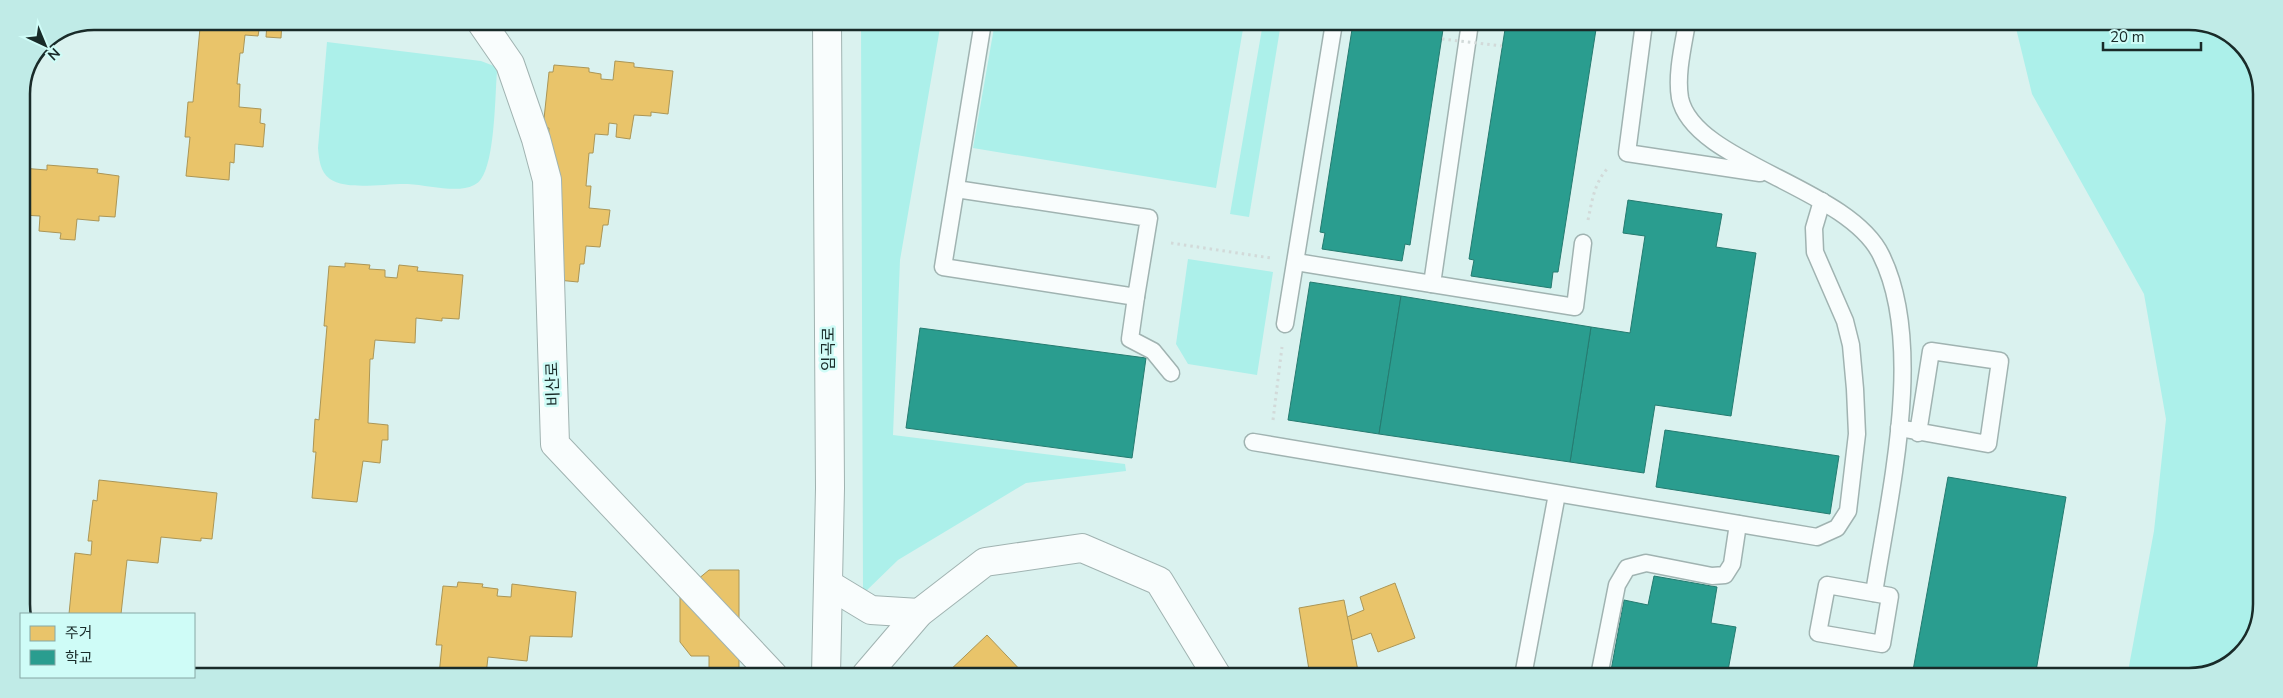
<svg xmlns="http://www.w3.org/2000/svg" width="2283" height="698" viewBox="0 0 2283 698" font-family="'Nunito Sans','Noto Sans KR',sans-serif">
	<rect width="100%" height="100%" fill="#daf2ef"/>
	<g fill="#acf0ea">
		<path d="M861 22H941L900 260 893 435 1125 464 1126 471 1026 483 898 560 863 594Z"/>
		<path d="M995 22 1244 23 1216 188 973 148Z"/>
		<path d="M1263 23H1281L1249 217 1230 214Z"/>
		<path d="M2015 24H2208L2244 46 2262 89 2259 623 2234 662 2189 677H2127L2154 531 2166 419 2144 294 2032 94Z"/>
		<path d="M327 42 481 61 494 66 497 71C495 96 495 160 481 179 478 184 471 187 465 188 449 191 425 185 408 184 387 183 347 191 330 179 320 172 319 159 318 148Z"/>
		<path d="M1188 259 1273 272 1257 375 1188 364 1176 344Z"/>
	</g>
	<g fill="#e9c46a" stroke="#ab9656">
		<path d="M195 21H282L281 38 266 37 267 24H260L258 36 245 35 243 53H240L237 84H240L239 107 261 109 260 123 265 124 263 147 235 144 234 163 230 162 229 180 186 176 190 137H185L188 102H193L200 28 194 27Z"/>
		<path d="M615 61 634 63V67L673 71 668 114 651 112V116L634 115 630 139 616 137 617 124 609 123 608 135 595 134 593 153H589L586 186H591L589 208 610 210 608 225H603L600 247 586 246 584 264H580L578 282 537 278 540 239H535L538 203H543L549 128H543L549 72H553L554 65 589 68V72L601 74V79L613 80Z"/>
		<path d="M47 165 98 169 97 173 119 176 115 217 99 216V221L77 219 75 240 60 239 61 233 39 231 40 216 22 215 21 168 47 170Z"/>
		<path d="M345 263 370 265 369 269 385 270V277L397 278 399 265 418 267 417 271 463 275 459 319 442 318V321L416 318 415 343 375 340 373 359H370L368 423 388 425V440H382L380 463 363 461 357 502 312 498 316 452H313L315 419 319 420 327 326H324L329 266 345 267Z"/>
		<path d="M99 480 217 493 212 539 201 538V541L161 537 158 563 127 560 121 614H69L75 553 91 555 92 541H88L93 500 97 501Z"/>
		<path d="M709 570H739V675H709V656H691L680 642V594Z"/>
		<path d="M458 582 483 584 482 587 498 589 497 596 511 597 512 584 576 592 572 637 530 636 527 661 488 657 486 675H439L442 645H436L443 586 457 587Z"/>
		<path d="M1395 583 1415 638 1378 652 1371 633 1352 640 1347 617 1364 610 1360 597Z"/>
		<path d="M1344 600 1359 676H1310L1299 608Z"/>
		<path d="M987 635 1025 675H945Z"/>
	</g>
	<g fill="#2a9d8f" stroke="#257b70">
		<path d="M1353 23H1444L1410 245 1405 244 1402 261 1322 249 1325 233 1320 232Z"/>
		<path d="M1506 23H1597L1558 272H1553L1551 288 1471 276 1474 260 1469 259Z"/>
		<path d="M1628 200 1722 214 1716 247 1756 253 1731 416 1655 405 1644 473 1570 462 1591 327 1630 333 1645 236 1623 233Z"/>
		<path d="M1310 282 1401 296 1379 434 1288 420Z"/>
		<path d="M1401 296 1591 327 1570 462 1379 434Z"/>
		<path d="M920 328 1146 358 1132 458 906 428Z"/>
		<path d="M1665 430 1839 456 1830 514 1656 487Z"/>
		<path d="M1948 477 2066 497 2035 677 1912 676Z"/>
		<path d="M1654 576 1717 587 1711 623 1736 627 1727 676H1610L1624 600 1648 605Z"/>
	</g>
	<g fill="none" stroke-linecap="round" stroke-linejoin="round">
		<defs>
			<g id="lane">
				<path d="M1470 23 1432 284 1575 307 1583 243"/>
				<path d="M1644 23 1627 153 1760 173"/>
				<path d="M1687 23C1683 46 1676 75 1680 98 1693 163 1848 187 1881 255 1926 345 1889 496 1874 593"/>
				<path d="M956 189 1149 218 1136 297 943 267 983 22"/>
				<path d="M1296 262 1432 284"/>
				<path d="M1136 297 1130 339 1153 351 1171 373"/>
				<path d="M1285 324 1334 23"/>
				<path d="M1899 428 1988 444 2000 361 1931 351 1918 433"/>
				<path d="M1253 442 1817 537 1837 528 1848 511 1857 434 1855 389 1851 345 1845 321 1815 252 1814 228 1822 201"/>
				<path d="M1827 585 1890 596 1882 644 1818 633Z"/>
				<path d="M1523 676 1557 494"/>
				<path d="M1599 676 1617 585 1627 568 1646 563 1712 576 1725 575 1732 564 1738 524"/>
			</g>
			<g id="street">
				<path d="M481 22 510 64 536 139 547 180 555 444 773 675"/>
				<path d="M828 584 871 610 919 613"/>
				<path d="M866 675 919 613 985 562 1082 548 1159 581 1217 676"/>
			</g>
			<path id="secondary" d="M826 675 830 488 827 22"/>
		</defs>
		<use href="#lane" stroke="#a0b3b1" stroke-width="19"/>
		<use href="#street" stroke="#a0b3b1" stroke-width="30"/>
		<use href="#secondary" stroke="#a0b3b1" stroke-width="30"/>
		<g stroke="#d2dad9" stroke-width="3" stroke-dasharray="2.5 4" stroke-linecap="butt">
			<path d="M1588 220C1592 201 1594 184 1607 169"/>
			<path d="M1171 243 1271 258"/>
			<path d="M1273 420 1282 347"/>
		</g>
		<use href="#lane" stroke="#f9fdfd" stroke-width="16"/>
		<use href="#street" stroke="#f9fdfd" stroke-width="28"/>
		<use href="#secondary" stroke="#f9fdfd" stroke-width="28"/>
		<path stroke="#d2dad9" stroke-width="3" stroke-dasharray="2.5 4" stroke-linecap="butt" d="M1442 39 1502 46"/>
	</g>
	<g text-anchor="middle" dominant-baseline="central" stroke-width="5" stroke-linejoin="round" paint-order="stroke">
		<g font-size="16" fill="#192b29" stroke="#cffcf7">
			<text transform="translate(829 349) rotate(-90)">임곡로</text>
			<text transform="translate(553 384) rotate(-92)">비산로</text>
		</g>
	</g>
	<path d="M0 0H2283V698H0ZM94 30H2189A64 64 0 0 1 2253 94V604A64 64 0 0 1 2189 668H94A64 64 0 0 1 30 604V94A64 64 0 0 1 94 30Z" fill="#c0ebe7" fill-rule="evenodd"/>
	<path fill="none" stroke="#192b29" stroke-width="2.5" d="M94 30H2189A64 64 0 0 1 2253 94V604A64 64 0 0 1 2189 668H94A64 64 0 0 1 30 604V94A64 64 0 0 1 94 30Z"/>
	<rect x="20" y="613" width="175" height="65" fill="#cffcf7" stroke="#86a8a5"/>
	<rect x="30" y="626" width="25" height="15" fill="#e9c46a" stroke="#86a8a5"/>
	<text x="65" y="638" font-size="15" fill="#192b29">주거</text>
	<rect x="30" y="650" width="25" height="15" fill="#2a9d8f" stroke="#86a8a5"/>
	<text x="65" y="663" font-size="15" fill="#192b29">학교</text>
	<g transform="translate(45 45) rotate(136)" stroke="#cffcf7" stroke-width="4" paint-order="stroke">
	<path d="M0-4L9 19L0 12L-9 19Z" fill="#192b29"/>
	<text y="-8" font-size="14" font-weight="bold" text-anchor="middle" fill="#192b29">N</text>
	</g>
	<path d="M2103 42v8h98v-8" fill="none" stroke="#192b29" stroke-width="2.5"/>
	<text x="2110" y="42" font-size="15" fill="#192b29" stroke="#cffcf7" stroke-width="4" paint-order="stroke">20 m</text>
</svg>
